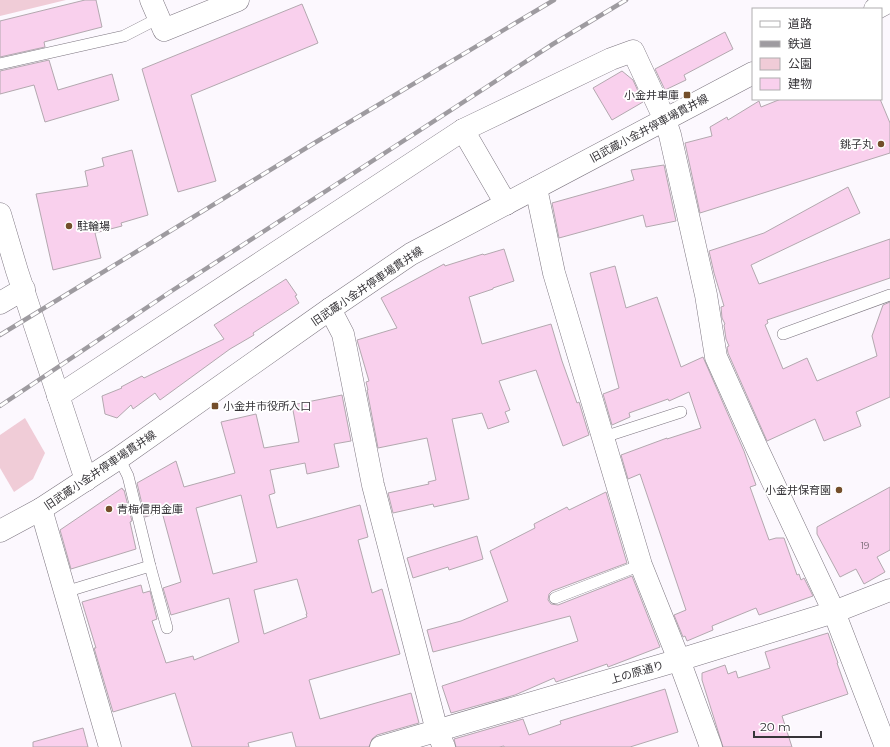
<svg xmlns="http://www.w3.org/2000/svg" width="890" height="747" viewBox="0 0 890 747" font-family="Montserrat,'Noto Sans JP',sans-serif">
	<rect width="100%" height="100%" fill="#fcf8fe"/>
	<g fill="#f0ccd7">
		<path d="M0 0H66L0 16Z"/>
		<path d="M25 418 45 453 33 479 14 492 0 468V435Z"/>
	</g>
	<g fill="#f9d0ed" stroke="#b3a8af" fill-rule="evenodd">
		<path d="M85 0H96L102 27 44 42 45 47 0 57V21Z"/>
		<path d="M302 4 318 43 191 95 216 181 178 192 142 69Z"/>
		<path d="M725 32 733 49 684 75 686 80 665 90 655 69Z"/>
		<path d="M49 60 58 90 112 74 119 100 45 122 34 85 0 94V71Z"/>
		<path d="M622 71 633 80 643 102 612 120 593 88Z"/>
		<path d="M781 99H880L890 123V153L700 213 685 143 712 136 710 127 727 117 728 120 759 101 761 107Z"/>
		<path d="M132 150 148 215 121 223 122 226 95 233 101 258 53 270 36 194 88 186 85 171 104 166 102 158Z"/>
		<path d="M664 165 676 221 646 227 643 215 559 238 552 203 634 180 631 170Z"/>
		<path d="M848 187 860 213 751 265 759 284 890 239V278L767 320 768 323 765 325 783 369 807 358 817 381 877 356 872 336 883 305 890 302V397L856 412 861 426 824 441 815 419 767 441 728 353 727 347 729 346 726 339 724 325 725 324 722 318 721 307 724 306 714 273 709 251 764 233Z"/>
		<path d="M504 249 514 281 493 288V289L469 297 482 344 551 324 562 361 577 403 579 402 589 435 563 446 536 370 499 381 510 410 505 412 509 422 488 429 482 413 452 419 469 499 434 507 433 504 393 513 388 493 429 484 428 482 436 480 427 438 378 448 367 390H368L366 382 369 381 357 340 397 328 381 298 444 264 445 266 483 254 484 255Z"/>
		<path d="M615 266 626 308 657 297 681 367 703 357 744 451 756 485 750 487 769 540 776 538H784L797 575 799 574 801 580 804 578 813 596 759 615 756 608 712 626 713 630 687 641 685 636 683 637 674 615 686 610 640 474 628 479 621 455 667 438V439L701 428 689 392 669 401 668 399 629 413 630 417 612 425 603 394 619 388 590 273Z"/>
		<path d="M286 279 297 295 295 296 299 303 253 333 254 335 230 349 160 400 155 393 133 409 131 405 117 418 105 414 102 396 122 388 121 387 142 376 144 378 224 339 214 325Z"/>
		<path d="M342 395 351 441 334 444 339 467 307 474 305 463 270 470 275 493 269 495 277 528 360 505 368 537 358 540 372 593 382 589 400 654 309 680 320 719 411 693 419 723 377 735 372 739 369 747H296L292 732 248 743 249 747H192L175 693 113 712 94 648H96L82 602 141 585 143 593 150 591 157 619 152 621 166 663 193 656 194 660 239 642 229 598 171 615 163 588 181 582 162 512 145 517 137 483 176 461 184 487 235 473 221 422 256 414 264 448 299 442 292 405ZM241 495 257 562 213 574 196 508ZM297 579 307 614H306L307 617 264 634 254 590Z"/>
		<path d="M890 487V550L877 557 885 572 864 584 856 569 840 577 817 534V527Z"/>
		<path d="M122 488 123 490H124L132 521 130 522 136 549 71 569 60 530Z"/>
		<path d="M606 492 627 563 552 591 549 594 548 600 551 604 558 605 632 576 660 647 608 667 607 664 556 682 554 678 515 695 451 713 442 686 578 641 570 616 433 652 427 630 461 621 508 601 490 551 535 528 534 524 567 507 569 510Z"/>
		<path d="M477 536 483 559 449 570 448 567 413 578 407 558Z"/>
		<path d="M828 633 838 663H837L848 694 782 716 792 747H723L702 680V673L725 665 728 674 736 671 738 678 770 668 765 652Z"/>
		<path d="M665 689 678 732 630 747H504V746L499 747H456L454 739 523 719 529 735 561 724 560 721Z"/>
		<path d="M83 728 88 747H33V742Z"/>
	</g>
	<g fill="none" stroke-linecap="round" stroke-linejoin="round">
		<defs>
			<g id="lane">
				<path d="M0 64 124 36 159 18"/>
				<path d="M783 334 890 295"/>
				<path d="M604 437 681 412"/>
				<path d="M119 458 128 476 150 566 167 628"/>
				<path d="M65 592 150 566"/>
				<path d="M555 598 641 565"/>
			</g>
			<g id="street">
				<path d="M151 0 164 30 238 0"/>
				<path d="M463 130 506 204"/>
				<path d="M536 188 554 273 641 565 679 660 711 747"/>
				<path d="M0 303 24 289"/>
				<path d="M330 309 343 334 373 485 437 731 444 747"/>
				<path d="M58 396 463 130 611 59 633 51 665 120 670 135 706 295 716 357 756 446 834 612 886 747"/>
				<path d="M41 509 110 747"/>
				<path d="M381 747 679 660 834 612 890 590"/>
			</g>
			<g id="secondary">
				<path d="M875 9 890 1"/>
				<path d="M0 214 17 271 86 480"/>
				<path d="M0 531 41 509 119 458 330 309 411 254 753 73"/>
			</g>
		</defs>
		<use href="#lane" stroke="#7d7680" stroke-width="12"/>
		<use href="#street" stroke="#7d7680" stroke-width="23"/>
		<use href="#secondary" stroke="#7d7680" stroke-width="23"/>
		<use href="#lane" stroke="#fff" stroke-width="11"/>
		<use href="#street" stroke="#fff" stroke-width="22"/>
		<use href="#secondary" stroke="#fff" stroke-width="22"/>
		<defs>
			<g id="rail">
				<path d="M0 335 316 142 554 0"/>
				<path d="M0 406 170 292 553 44 626 0"/>
			</g>
		</defs>
		<use href="#rail" stroke="#9e9ba0" stroke-width="4.5"/>
		<use href="#rail" stroke="#fff" stroke-width="3" stroke-dasharray="9" stroke-linecap="butt"/>
	</g>
	<g fill="#734e2a" stroke="#fff" stroke-width="1.5">
		<rect x="683" y="91" width="8" height="8" rx="2"/>
		<circle cx="881" cy="144" r="4"/>
		<circle cx="69" cy="226" r="4"/>
		<rect x="211" y="402" width="8" height="8" rx="2"/>
		<circle cx="839" cy="490" r="4"/>
		<circle cx="109" cy="509" r="4"/>
	</g>
	<g text-anchor="middle" dominant-baseline="central" stroke-width="3.5" stroke-linejoin="round" paint-order="stroke">
		<g font-size="9" fill="#675b65">
			<text x="865" y="545">19</text>
		</g>
		<g font-size="11" fill="#363438" stroke="#fff" text-anchor="end">
			<text x="679" y="95">小金井車庫</text>
			<text x="873" y="144">銚子丸</text>
			<text x="77" y="226" text-anchor="start">駐輪場</text>
			<text x="223" y="406" text-anchor="start">小金井市役所入口</text>
			<text x="831" y="490">小金井保育園</text>
			<text x="117" y="509" text-anchor="start">青梅信用金庫</text>
		</g>
		<g font-size="11" fill="#363438" stroke="#fff">
			<text transform="translate(649 128) rotate(-28)">旧武蔵小金井停車場貫井線</text>
			<text transform="translate(367 286) rotate(-34)">旧武蔵小金井停車場貫井線</text>
			<text transform="translate(100 470) rotate(-34)">旧武蔵小金井停車場貫井線</text>
			<text transform="translate(637 672) rotate(-16)">上の原通り</text>
		</g>
	</g>
	<rect x="752" y="8" width="130" height="92" fill="#ffffff" stroke="#afaeaf"/>
	<rect x="760" y="21" width="20" height="6" fill="#ffffff" stroke="#afaeaf"/>
	<text x="788" y="28" font-size="12" fill="#363438">道路</text>
	<rect x="760" y="41" width="20" height="6" fill="#9e9ba0" stroke="#afaeaf"/>
	<text x="788" y="48" font-size="12" fill="#363438">鉄道</text>
	<rect x="760" y="58" width="20" height="12" fill="#f0ccd7" stroke="#afaeaf"/>
	<text x="788" y="68" font-size="12" fill="#363438">公園</text>
	<rect x="760" y="78" width="20" height="12" fill="#f9d0ed" stroke="#afaeaf"/>
	<text x="788" y="88" font-size="12" fill="#363438">建物</text>
	<path d="M754 731v6h67v-6" fill="none" stroke="#363438" stroke-width="2"/>
	<text x="760" y="731" font-size="12" fill="#363438" stroke="#ffffff" stroke-width="3" paint-order="stroke">20 m</text>
</svg>
